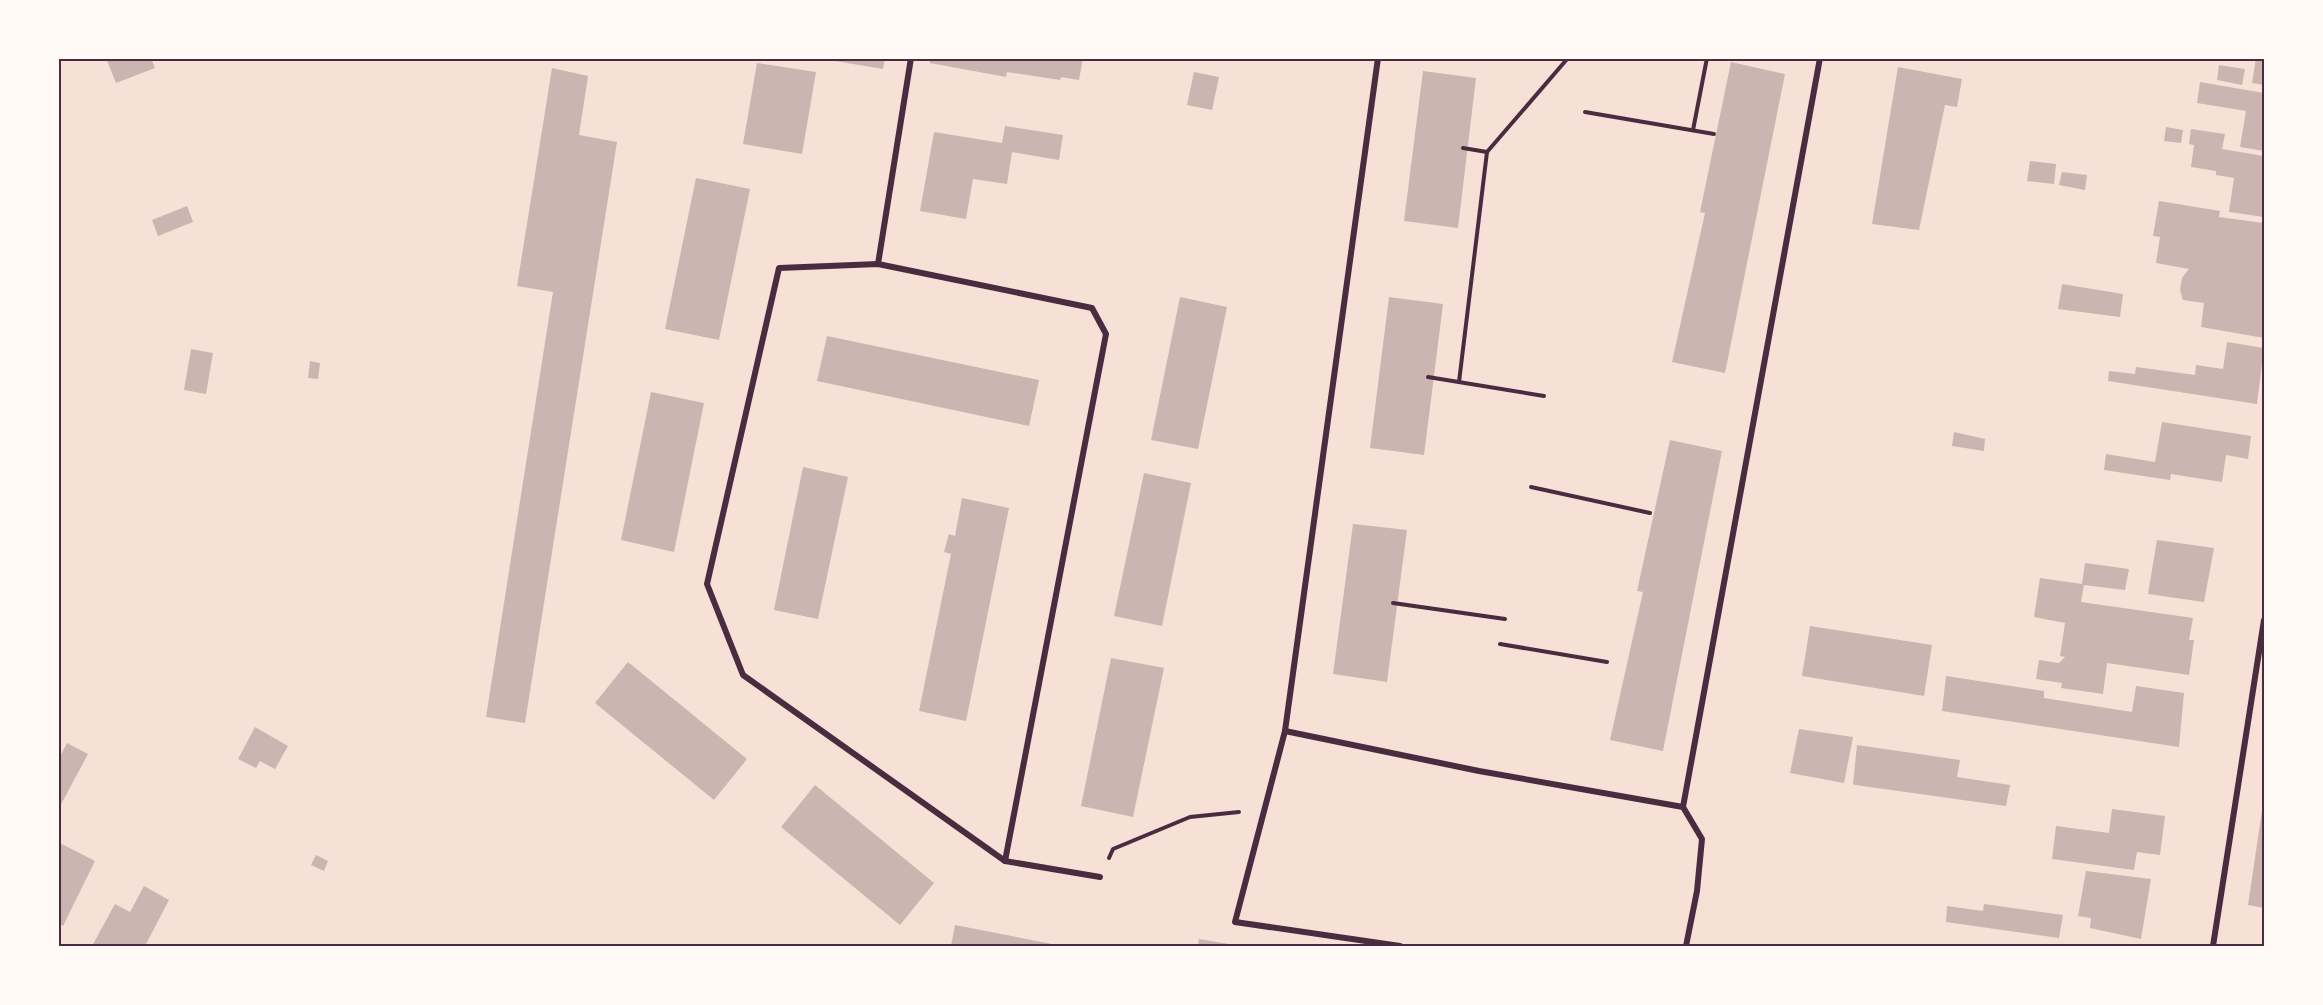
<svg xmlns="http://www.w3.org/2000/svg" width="2323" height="1005" viewBox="0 0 2323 1005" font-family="'Asap Condensed',sans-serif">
	<rect width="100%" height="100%" fill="#f7e1d7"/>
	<g fill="#ccb4b1">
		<path d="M106 58H151L155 68 116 83Z"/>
		<path d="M835 58H885L883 69 835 61Z"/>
		<path d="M930 58H1083L1079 80 1061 77 1060 80 1007 72 1006 77 930 63Z"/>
		<path d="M2256 58H2264V85L2252 83Z"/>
		<path d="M1731 62 1785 74 1725 373 1672 362 1705 213 1700 212Z"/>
		<path d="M757 63 816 72 802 154 743 144Z"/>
		<path d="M2219 65 2245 69 2242 85 2217 80Z"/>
		<path d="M1898 67 1962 79 1957 107 1945 105 1919 230 1872 224Z"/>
		<path d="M552 68 588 76 579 135 617 142 525 723 486 717 553 292 517 286Z"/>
		<path d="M1423 71 1476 78 1458 228 1404 221Z"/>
		<path d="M1194 72 1219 77 1212 110 1187 105Z"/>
		<path d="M2200 82 2264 93V151L2240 147 2246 111 2197 103Z"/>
		<path d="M1005 126 1063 135 1059 160 1012 152 1007 184 973 179 966 219 920 211 934 132 1002 143Z"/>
		<path d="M2166 127 2183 130 2181 143 2164 141Z"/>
		<path d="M2191 129 2225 134 2222 149 2264 156V217L2229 212 2234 178 2216 175V171L2191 167 2194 145 2189 144Z"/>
		<path d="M2030 161 2056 164 2054 184 2027 181Z"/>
		<path d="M2062 172 2087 175 2085 190 2059 185Z"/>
		<path d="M696 178 750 189 719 340 665 329Z"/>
		<path d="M2159 201 2220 211 2219 217 2264 223V338L2201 327 2204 303 2183 300 2180 290 2182 278 2189 269 2156 263 2160 237 2153 236Z"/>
		<path d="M187 206 193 222 158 236 152 220Z"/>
		<path d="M2062 284 2123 294 2120 317 2058 309Z"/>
		<path d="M1180 297 1227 307 1198 449 1151 440Z"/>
		<path d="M1389 297 1443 304 1424 455 1370 448Z"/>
		<path d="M827 336 1039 380 1029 426 817 381Z"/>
		<path d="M2227 342 2264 348 2257 404 2108 381 2109 371 2135 374 2136 367 2195 375 2196 365 2223 369Z"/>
		<path d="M191 349 213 353 206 394 184 390Z"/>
		<path d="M310 361 320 363 318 379 308 378Z"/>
		<path d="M651 392 704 403 674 552 621 540Z"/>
		<path d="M2162 422 2251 436 2248 459 2226 455 2222 482 2171 474 2170 480 2104 470 2106 454 2155 462Z"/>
		<path d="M1954 432 1985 439 1984 451 1952 446Z"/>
		<path d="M1670 440 1722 451 1663 751 1610 740 1643 592 1637 591Z"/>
		<path d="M803 467 848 477 818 619 774 610Z"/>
		<path d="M1144 473 1191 483 1162 626 1114 616Z"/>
		<path d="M962 498 1009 508 966 721 919 711 951 554 944 552 949 534 955 536Z"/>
		<path d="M1353 524 1407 530 1387 682 1333 674Z"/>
		<path d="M2157 540 2214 548 2204 602 2148 594Z"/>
		<path d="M2085 563 2129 569 2125 590 2084 585 2081 602 2193 618 2189 640H2194L2189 675 2107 663 2103 694 2061 688 2062 683 2036 679 2039 660 2059 663 2065 657 2060 656 2065 623 2034 617 2040 578 2082 584Z"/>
		<path d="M1810 626 1932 645 1924 696 1802 676Z"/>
		<path d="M1111 658 1164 668 1133 817 1081 806Z"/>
		<path d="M628 662 747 759 714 800 595 703Z"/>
		<path d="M1946 676 2044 691V698L2132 712 2136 686 2184 693 2179 747 1942 711Z"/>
		<path d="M255 727 288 746 275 769 260 761 256 768 238 759Z"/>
		<path d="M1799 729 1853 737 1844 783 1790 773Z"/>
		<path d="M67 743 88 754 58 810V760Z"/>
		<path d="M1857 745 1960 760 1957 777 2010 785 2006 806 1855 785 1853 784Z"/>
		<path d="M815 785 934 883 900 925 781 827Z"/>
		<path d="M2263 804H2264V908L2248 905Z"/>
		<path d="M2112 809 2165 816 2160 855 2137 852 2134 870 2052 859 2056 826 2109 833Z"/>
		<path d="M58 842 95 861 63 926 58 923Z"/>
		<path d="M316 855 328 861 324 871 311 865Z"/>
		<path d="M2086 871 2151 879 2141 939 2090 928 2091 918 2078 916Z"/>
		<path d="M144 886 169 900 145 946H92L115 904 130 912Z"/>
		<path d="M1984 904 2063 915 2059 938 1946 922 1947 906 1983 911Z"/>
		<path d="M955 925 1057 945V946H951Z"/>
		<path d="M1199 939 1235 945V946H1198Z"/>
	</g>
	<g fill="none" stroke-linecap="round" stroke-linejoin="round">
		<g stroke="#4a2c40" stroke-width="4">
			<path d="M1585 112 1714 134"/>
			<path d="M1693 130 1707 58"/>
			<path d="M1463 148 1487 152"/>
			<path d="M1428 377 1544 396"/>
			<path d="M1459 382 1487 152 1568 58"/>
			<path d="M1531 487 1650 513"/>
			<path d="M1393 603 1505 619"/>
			<path d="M1500 644 1607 662"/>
			<path d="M1109 858 1113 849 1190 817 1239 812"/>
		</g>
		<g stroke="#4a2c40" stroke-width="6">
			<path d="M1378 58 1285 731 1235 922 1400 946"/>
			<path d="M878 264 1092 308 1106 334 1005 861 743 675 707 584 779 268Z"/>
			<path d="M878 264 911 58"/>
			<path d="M1285 731 1479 771 1683 807 1820 58"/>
			<path d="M1683 807 1702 839 1697 891 1686 946"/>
			<path d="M1005 861 1100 877"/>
			<path d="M2213 946 2264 620"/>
		</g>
	</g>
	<rect width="2323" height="1005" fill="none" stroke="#fffaf5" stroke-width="120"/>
	<rect x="60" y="60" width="2203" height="885" fill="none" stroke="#4a2c40" stroke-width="2"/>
</svg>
